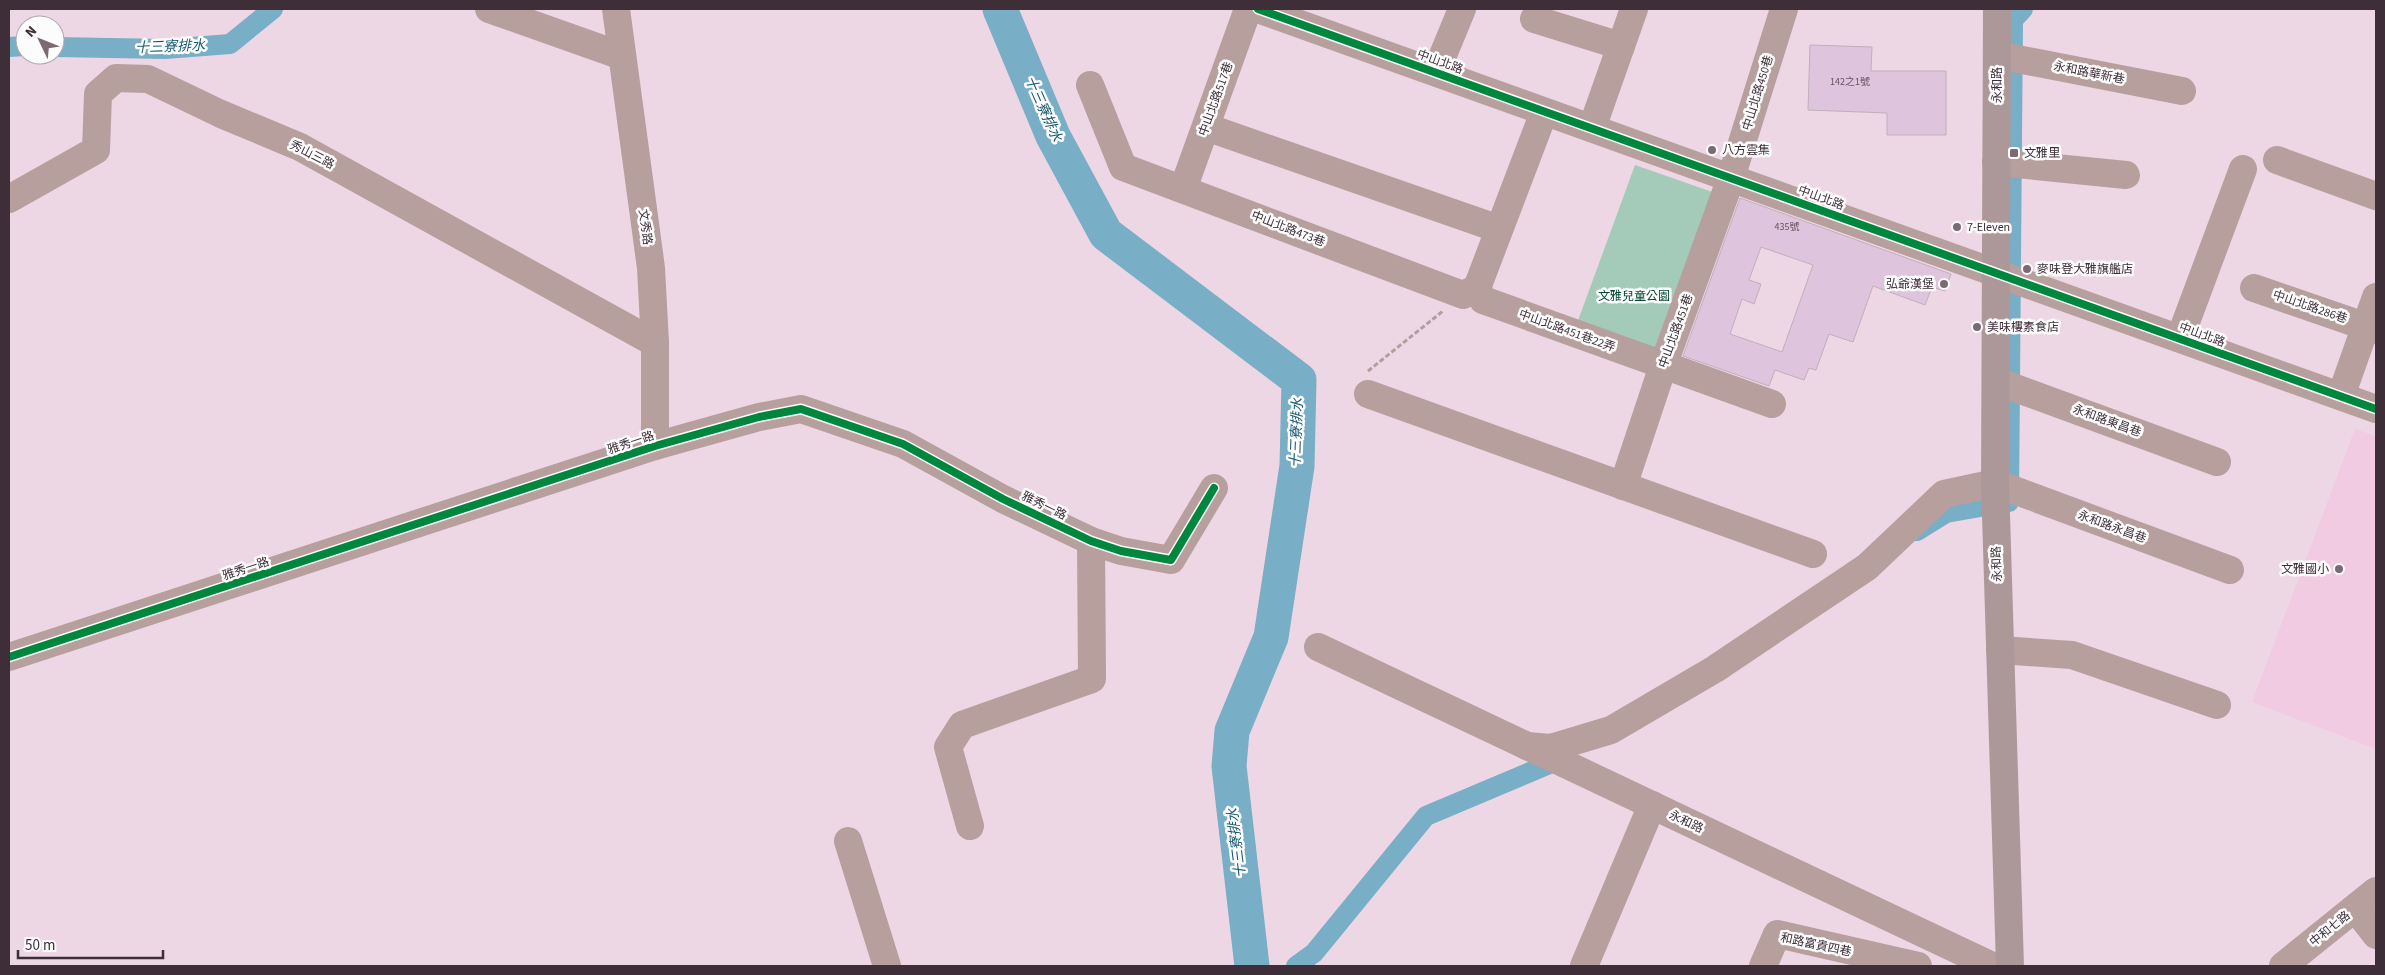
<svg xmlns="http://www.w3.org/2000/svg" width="2385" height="975" viewBox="0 0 2385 975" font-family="'Source Sans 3','Noto Sans TC',sans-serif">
	<rect width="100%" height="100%" fill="#edd7e4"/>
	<path fill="#f0cbe1" d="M2355 429 2376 436V749L2252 702Z"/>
	<path fill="#a4caba" d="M1635 165 1718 194 1659 356 1576 326Z"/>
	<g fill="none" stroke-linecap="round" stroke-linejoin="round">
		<g stroke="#78aec6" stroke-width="20">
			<path d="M9 47 25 46"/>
			<path d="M55 47 165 49 230 44 273 9"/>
			<path d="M1917 531 1946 513 2009 502 2013 20 2023 9"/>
			<path d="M1296 966 1314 953 1426 816 1566 757"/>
		</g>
		<path stroke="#78aec6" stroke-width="35" d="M1000 9 1053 136 1106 234 1299 380 1297 466 1271 637 1232 731 1229 766 1252 966"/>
	</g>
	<g fill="#dec4dc" stroke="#bfb0bc" fill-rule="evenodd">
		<path d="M1810 45 1872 47 1871 71H1946V135H1887V113L1808 110Z"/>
		<path d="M1740 198 1951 274 1945 291 1932 287 1925 305 1873 286 1853 342 1829 334 1816 370 1809 368 1804 380 1775 370 1769 386 1683 356ZM1761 247 1813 265 1782 352 1730 334 1742 299 1754 304 1761 284 1749 280Z"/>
	</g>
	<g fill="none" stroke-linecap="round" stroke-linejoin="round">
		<path stroke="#b29e9e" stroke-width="3" stroke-dasharray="5 2.5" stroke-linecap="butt" d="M1368 371 1443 311"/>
		<g stroke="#b69f9d" stroke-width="28">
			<path d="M489 9 622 56"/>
			<path d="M616 9 651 268 655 343V446"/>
			<path d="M1258 9 2376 409"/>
			<path d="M1534 19 1621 46"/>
			<path d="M1997 55 2182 91"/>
			<path d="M1436 72 1462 9"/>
			<path d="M1090 85 1123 167 1463 295 1477 288 1544 112"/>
			<path d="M1206 127 1499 229"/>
			<path d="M1592 128 1634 9"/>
			<path d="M2277 160 2376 196"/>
			<path d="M1996 162 2126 175"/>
			<path d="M1183 189 1248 9"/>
			<path d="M9 199 96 150 98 94 116 78 148 79 221 114 300 147 655 343"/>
			<path d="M1477 288 1483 300 1772 404"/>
			<path d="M2254 288 2376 330"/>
			<path d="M2180 338 2243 169"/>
			<path d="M1996 381 2217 462"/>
			<path d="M1368 394 1813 554"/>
			<path d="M2341 396 2376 297"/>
			<path d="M1623 486 1663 366 1731 178 1784 9"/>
			<path d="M1318 647 1992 966"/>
			<path d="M2000 650 2072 655 2217 705"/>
			<path d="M9 657 655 446 759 417 801 409 903 444 1003 499 1091 541 1121 551 1171 560 1214 488"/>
			<path d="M1527 746 1551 748 1611 730 1715 669 1867 567 1944 494 1995 483 2230 570"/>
			<path d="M970 826 948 747 962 725 1092 679 1091 541"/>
			<path d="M848 841 887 966"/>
			<path d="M2355 908 2376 935"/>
			<path d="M1584 966 1652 805"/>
			<path d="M1763 966 1777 934 1918 966"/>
			<path d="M2283 966 2376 891"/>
		</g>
		<path stroke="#ad9899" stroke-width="28" d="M1997 9 1995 483 2010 966"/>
		<defs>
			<g id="cycleway">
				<path d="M1258 9 2376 409"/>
				<path d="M9 657 655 446 759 417 801 409 903 444 1003 499 1091 541 1121 551 1171 560 1214 488"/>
			</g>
		</defs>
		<use href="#cycleway" stroke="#fcfcfc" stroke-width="11"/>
		<use href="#cycleway" stroke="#00873e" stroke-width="8"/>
	</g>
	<g fill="#7b6974" stroke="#fcfcfc" stroke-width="2">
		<circle cx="1712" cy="150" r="5"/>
		<rect x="2009" y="148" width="10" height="10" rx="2.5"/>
		<circle cx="1957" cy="227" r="5"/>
		<circle cx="2027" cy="269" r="5"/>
		<circle cx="1944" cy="284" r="5"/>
		<circle cx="1977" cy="327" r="5"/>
		<circle cx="2339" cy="569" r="5"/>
	</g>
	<g text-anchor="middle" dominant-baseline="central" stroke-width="5" stroke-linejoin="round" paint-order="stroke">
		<g font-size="10" fill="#665461">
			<text x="1850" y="82">142之1號</text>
			<text x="1787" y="227">435號</text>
		</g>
		<g font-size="12" fill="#3e2e38" stroke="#fcfcfc">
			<text transform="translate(1440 62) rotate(20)">中山北路</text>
			<text transform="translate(2089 73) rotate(11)">永和路華新巷</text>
			<text transform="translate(1997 85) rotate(-90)">永和路</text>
			<text transform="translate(1758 93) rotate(-73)">中山北路450巷</text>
			<text transform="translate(1216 99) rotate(-70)">中山北路517巷</text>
			<text transform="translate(312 155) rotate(27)">秀山三路</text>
			<text transform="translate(1821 198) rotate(20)">中山北路</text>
			<text transform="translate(645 227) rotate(82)">文秀路</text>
			<text transform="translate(1288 229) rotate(21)">中山北路473巷</text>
			<text transform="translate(2310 307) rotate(19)">中山北路286巷</text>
			<text transform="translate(1567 331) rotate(20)">中山北路451巷22弄</text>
			<text transform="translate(1676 331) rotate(-70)">中山北路451巷</text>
			<text transform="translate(2202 335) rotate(20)">中山北路</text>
			<text transform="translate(2107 421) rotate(20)">永和路東昌巷</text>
			<text transform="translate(631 443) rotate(-18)">雅秀一路</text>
			<text transform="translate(1044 506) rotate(26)">雅秀一路</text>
			<text transform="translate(2112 527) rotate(20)">永和路永昌巷</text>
			<text transform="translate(1997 564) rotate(-92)">永和路</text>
			<text transform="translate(246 569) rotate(-18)">雅秀一路</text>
			<text transform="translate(1686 822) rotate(25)">永和路</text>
			<text transform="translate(2330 929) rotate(-39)">中和七路</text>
			<text transform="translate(1816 945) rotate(12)">和路富貴四巷</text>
		</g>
		<g font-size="12" fill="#3e2e38" stroke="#fcfcfc" text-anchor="start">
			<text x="1722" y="150">八方雲集</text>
			<text x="2024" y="153">文雅里</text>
			<text x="1967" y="227">7-Eleven</text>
			<text x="2037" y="269">麥味登大雅旗艦店</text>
			<text x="1934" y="284" text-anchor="end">弘爺漢堡</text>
			<text x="1987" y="327">美味樓素食店</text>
			<text x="2329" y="569" text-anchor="end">文雅國小</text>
		</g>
		<g font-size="12" fill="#01452e" stroke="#fcfcfc">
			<text x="1634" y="296">文雅兒童公園</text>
		</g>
		<g font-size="14" font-style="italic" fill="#165b71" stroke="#fcfcfc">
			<text transform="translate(170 47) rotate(-2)">十三寮排水</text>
			<text transform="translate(1043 109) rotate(66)">十三寮排水</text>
			<text transform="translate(1297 433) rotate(-88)">十三寮排水</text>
			<text transform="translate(1237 843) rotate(-97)">十三寮排水</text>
		</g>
	</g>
	<rect width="2385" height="975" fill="none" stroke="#3e2e38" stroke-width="20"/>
	<g transform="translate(40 40) rotate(313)"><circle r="24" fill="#fcfcfc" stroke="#b0aaae"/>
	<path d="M0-4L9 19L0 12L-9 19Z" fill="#7b6974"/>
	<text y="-8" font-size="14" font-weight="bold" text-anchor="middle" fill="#3e2e38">N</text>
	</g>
	<path d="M18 950v8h145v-8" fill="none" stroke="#3e2e38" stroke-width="2.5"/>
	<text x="25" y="950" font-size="15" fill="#3e2e38" stroke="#fcfcfc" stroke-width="4" paint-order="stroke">50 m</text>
</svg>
